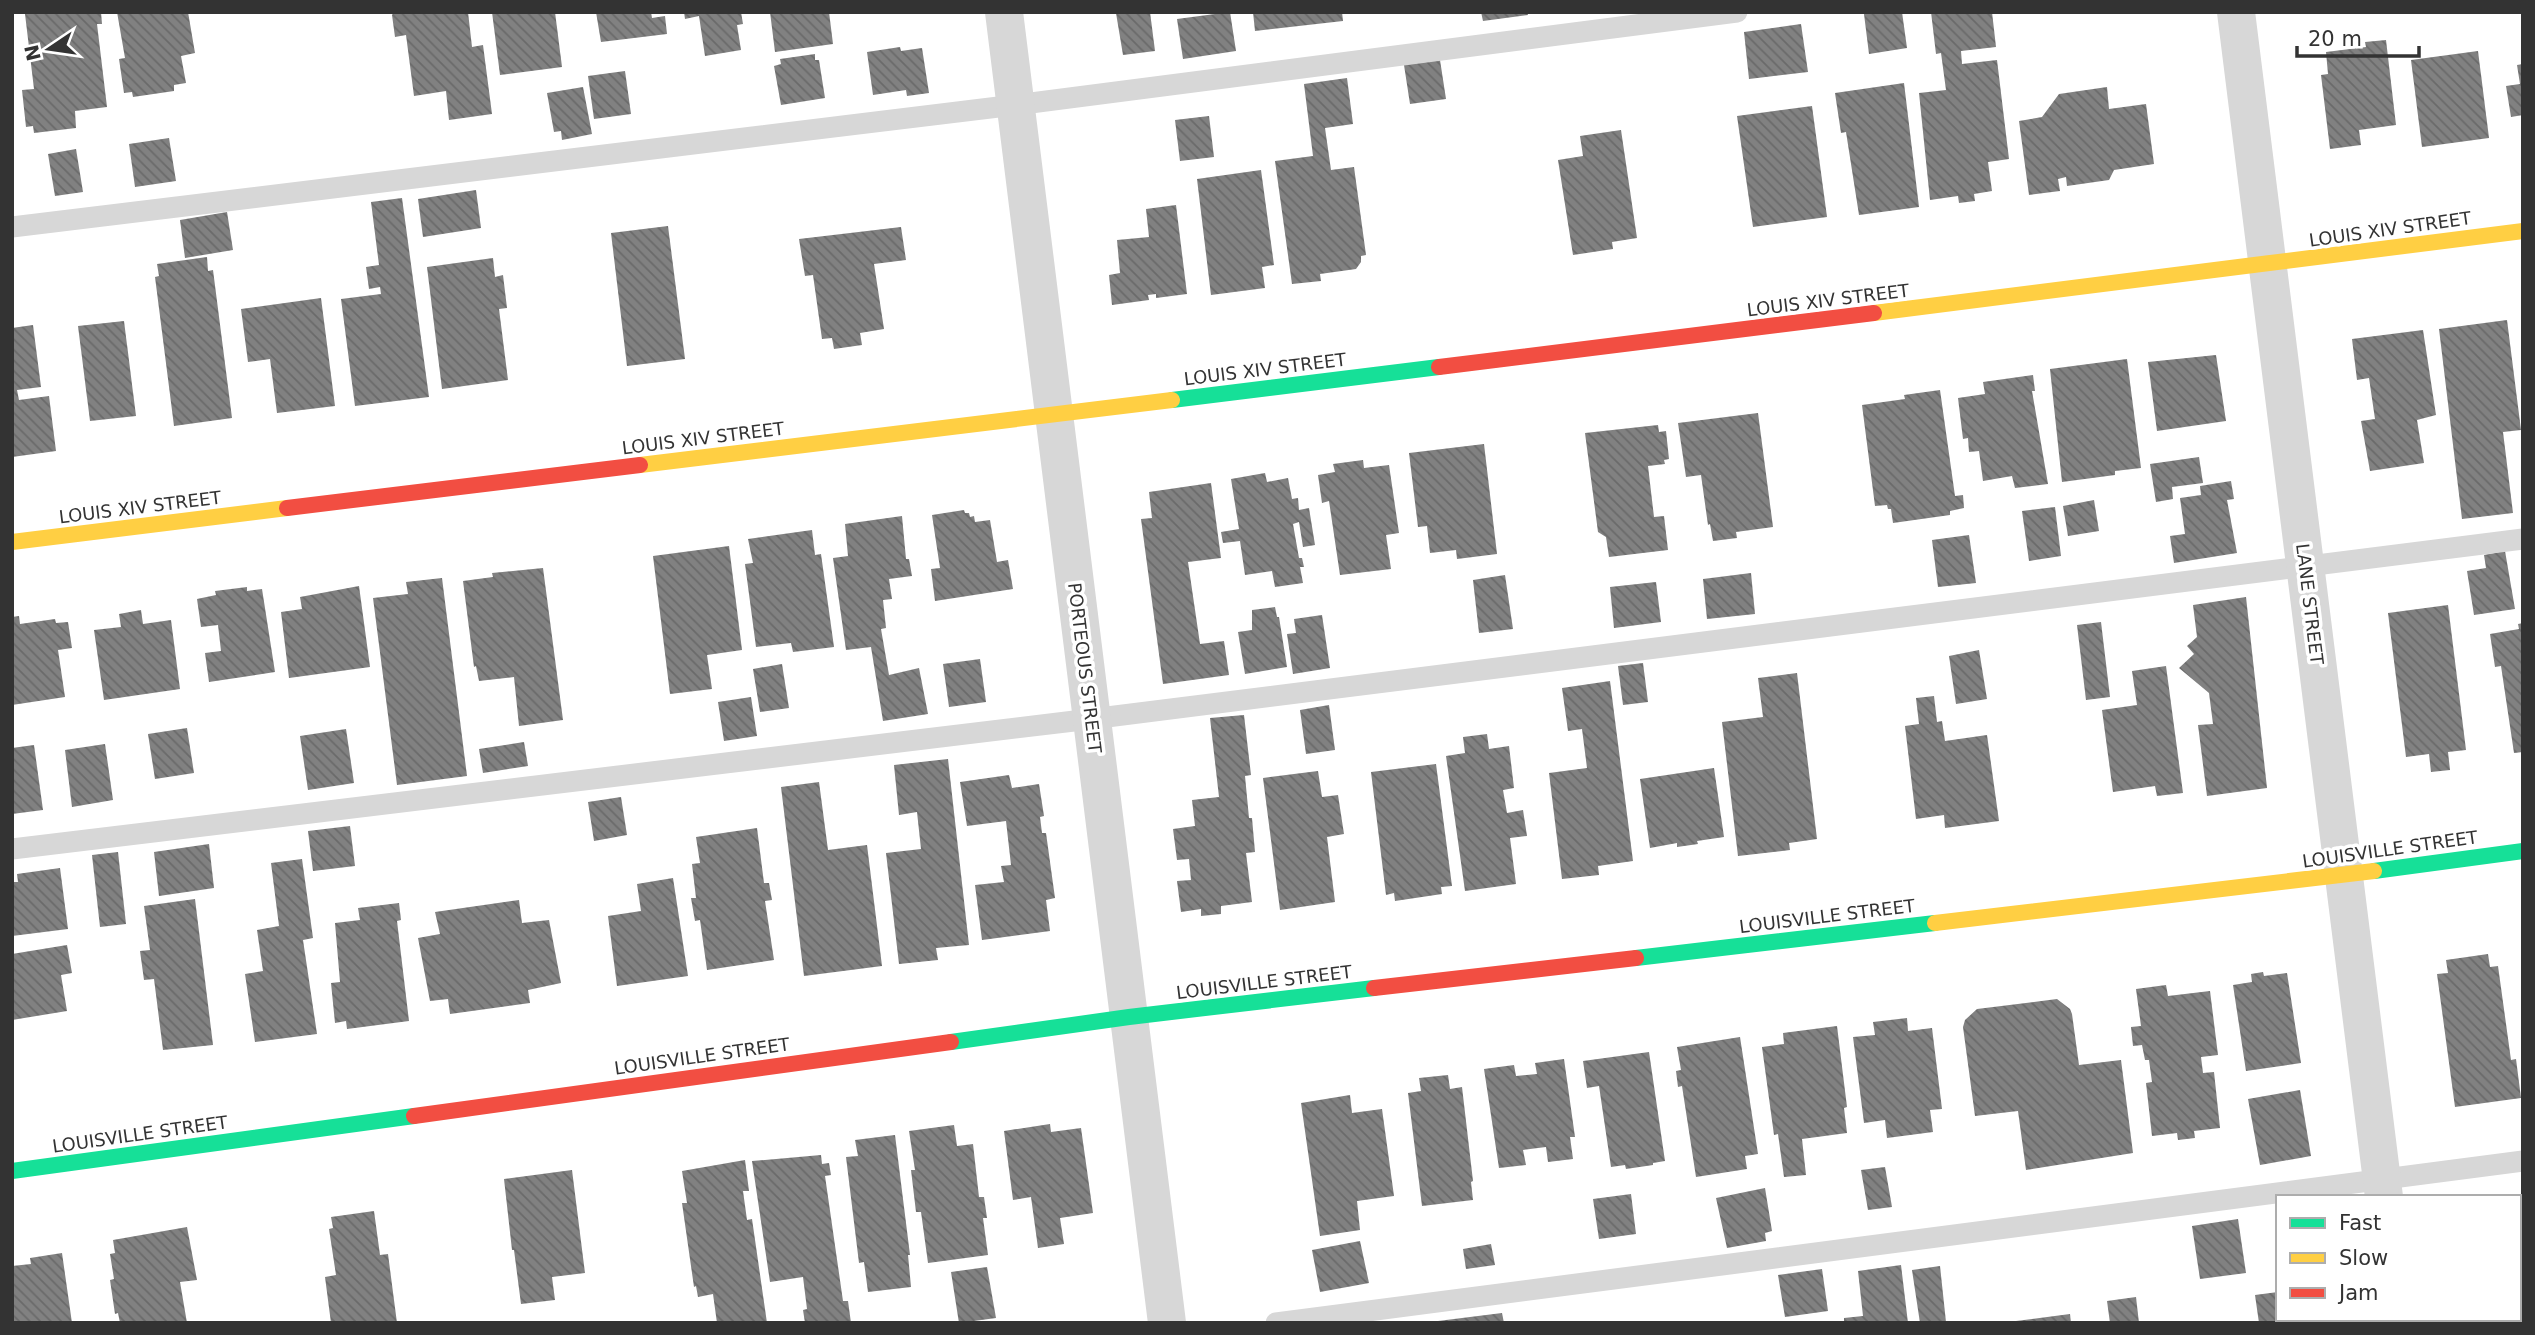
<svg xmlns="http://www.w3.org/2000/svg" width="2535" height="1335" viewBox="0 0 2535 1335" font-family="'DejaVu Sans',sans-serif">
	<defs>
		<pattern id="building-back-hatch" width="6" height="6" patternUnits="userSpaceOnUse" patternTransform="scale(1.75)"><rect width="6" height="6" fill="#818181"/><path d="M-1 5l2 2M0 0l6 6M5-1l2 2" fill="none" stroke="#6a6a6a"/></pattern>
	</defs>
	<rect width="100%" height="100%" fill="#fff"/>
	<g fill="url(#building-back-hatch)">
		<path d="M37 12H101L102 24H97L107 107 75 111 76 128 34 133 33 126 26 127 22 90 34 89 25 14Z"/>
		<path d="M117 12H188L195 53 181 56 186 83 174 85V91L133 97 132 92 124 93 119 59 125 58Z"/>
		<path d="M394 12H468L472 47 483 45 492 114 449 120 446 91 414 96 406 35 395 37 392 15Z"/>
		<path d="M492 12H555L562 67 500 75Z"/>
		<path d="M596 12H651L652 18 665 16 667 34 601 42Z"/>
		<path d="M684 12H741L743 24 737 25 741 50 705 56 699 16 685 19Z"/>
		<path d="M770 12H829L833 44 775 52Z"/>
		<path d="M1150 12 1155 51 1123 55 1116 13Z"/>
		<path d="M1230 12 1236 51 1183 59 1177 19Z"/>
		<path d="M1253 12H1342L1343 21 1255 31Z"/>
		<path d="M1481 12H1527L1528 15 1483 21Z"/>
		<path d="M1877 12H1902L1907 48 1869 54 1864 14Z"/>
		<path d="M1931 12H1992L1996 47 1961 51 1962 64 1997 60 2009 159 1988 162 1992 191 1974 194 1975 201 1959 203 1958 196 1930 200 1919 93 1946 90 1941 53 1936 54Z"/>
		<path d="M1801 24 1808 72 1749 79 1744 32Z"/>
		<path d="M2386 40 2396 125 2359 130 2361 145 2330 149 2321 75 2328 74 2326 52 2366 47 2365 42Z"/>
		<path d="M900 47 901 51 922 48 929 93 907 96 906 90 873 95 867 52Z"/>
		<path d="M2478 51 2489 138 2422 147 2411 60Z"/>
		<path d="M815 54V60H819L825 98 781 105 774 66 781 64 780 59Z"/>
		<path d="M1440 60 1446 99 1410 104 1404 65Z"/>
		<path d="M2523 64V115L2511 117 2506 86 2520 84 2517 65Z"/>
		<path d="M625 71 631 114 594 119 588 76Z"/>
		<path d="M1347 78 1353 124 1325 128 1331 170 1354 167 1366 255 1361 256V262L1356 269 1320 274 1321 281 1292 284 1275 161 1313 156 1304 84Z"/>
		<path d="M1904 83 1919 207 1859 215 1846 132 1841 133 1835 93Z"/>
		<path d="M583 87 592 134 562 140 561 131 554 132 547 93Z"/>
		<path d="M2107 87 2109 109 2146 104 2154 164 2114 170 2109 180 2067 186 2066 177 2058 179 2060 191 2029 195 2019 121 2042 117 2059 94Z"/>
		<path d="M1812 106 1827 217 1753 227 1737 116Z"/>
		<path d="M1209 116 1214 157 1180 161 1175 120Z"/>
		<path d="M1621 130 1637 238 1612 242 1613 249 1573 255 1558 160 1583 156 1580 136Z"/>
		<path d="M169 138 176 181 135 187 129 144Z"/>
		<path d="M76 149 83 192 55 196 48 154Z"/>
		<path d="M1261 170 1274 265 1262 267 1265 288 1211 295 1197 179Z"/>
		<path d="M476 190 481 228 423 237 418 199Z"/>
		<path d="M402 198 429 397 355 406 341 299 381 294 380 287 369 289 366 267 379 265 371 202Z"/>
		<path d="M1176 205 1187 294 1156 298V294L1148 295 1149 300 1112 305 1109 275 1120 273 1117 240 1149 237 1146 209Z"/>
		<path d="M227 212 233 250 185 258 180 220Z"/>
		<path d="M668 226 685 359 627 366 611 233Z"/>
		<path d="M901 227 906 260 874 264 884 329 860 333 862 345 834 349 832 338 822 339 813 275 805 276 799 239Z"/>
		<path d="M207 257 208 271 213 270 232 418 174 426 155 277 159 276 157 264Z"/>
		<path d="M493 258 495 277 503 275 507 308 499 309 508 380 442 389 427 267Z"/>
		<path d="M321 298 335 406 277 413 270 359 248 362 241 309Z"/>
		<path d="M2507 320 2521 430 2503 432 2513 513 2462 519 2439 329Z"/>
		<path d="M124 321 136 416 90 421 78 326Z"/>
		<path d="M33 325 41 387 17 390 19 400 49 396 56 451 12 457V328Z"/>
		<path d="M2423 330 2436 415 2417 420 2424 463 2370 471 2361 421 2375 419 2369 378 2357 380 2352 339Z"/>
		<path d="M2216 355 2226 421 2157 431 2148 362Z"/>
		<path d="M2127 359 2141 468 2115 471V475L2062 482 2050 369Z"/>
		<path d="M2033 375 2035 391H2032L2048 484 2015 488 2012 476 1983 481 1979 451 1969 452 1968 438 1963 439 1958 398 1985 394 1983 382Z"/>
		<path d="M1940 390 1955 496 1963 495 1964 508 1950 511V515L1893 523 1891 509H1888L1887 505 1875 506 1862 405 1905 399 1904 395Z"/>
		<path d="M1758 413 1773 527 1736 532 1737 538 1713 541 1710 524 1708 525 1701 475 1686 477 1678 423Z"/>
		<path d="M1658 425 1659 432 1666 431 1669 459 1664 460 1665 464 1648 466 1654 517 1664 516 1668 550 1609 557 1606 537 1598 532 1585 433Z"/>
		<path d="M1484 444 1497 554 1457 559 1456 550 1430 553 1427 526 1418 527 1409 453Z"/>
		<path d="M2199 457 2203 483 2172 487 2173 499 2156 502 2150 464Z"/>
		<path d="M1363 460 1364 468 1389 465 1399 533 1386 535 1391 569 1340 575 1329 501 1322 503 1318 475 1335 472 1333 464Z"/>
		<path d="M1265 473 1267 482 1288 478 1292 499 1298 498 1299 510 1309 508 1315 545 1303 547 1299 522 1293 524 1299 558H1302L1304 567H1300L1303 583 1275 587 1272 571 1245 575 1240 541 1223 543 1221 532 1239 529 1231 479Z"/>
		<path d="M2231 481 2234 499 2227 500 2237 553 2174 563 2170 536 2185 534 2180 498 2201 495 2200 486Z"/>
		<path d="M1211 483 1221 558 1188 562 1200 644 1224 641 1229 675 1163 684 1141 519 1152 518 1149 492Z"/>
		<path d="M2094 500 2099 531 2068 536 2063 506Z"/>
		<path d="M2055 507 2061 556 2029 561 2022 511Z"/>
		<path d="M964 510 965 513H969L970 517 974 516 975 522 990 520 997 562 1008 560 1013 589 935 601 931 569 940 568 932 515Z"/>
		<path d="M902 516 906 559H909L912 576 889 579 892 599 883 600 886 628 881 629 889 675 919 668 928 714 883 721 871 647 846 650 833 558 848 556 845 524Z"/>
		<path d="M812 530 815 555 821 554 834 647 793 652 791 643 756 647 745 564 753 563 748 539Z"/>
		<path d="M1969 535 1976 583 1938 587 1932 540Z"/>
		<path d="M729 546 742 650 707 655 712 689 670 694 653 556Z"/>
		<path d="M2505 551 2515 609 2474 615 2467 571 2486 568 2484 555Z"/>
		<path d="M543 568 563 720 519 726 514 677 479 681 476 666 474 667 463 581 493 577 492 573Z"/>
		<path d="M1751 573 1755 614 1707 619 1703 579Z"/>
		<path d="M1505 575 1513 629 1479 633 1473 580Z"/>
		<path d="M442 578 467 776 397 785 373 598 408 594 406 582Z"/>
		<path d="M1656 582 1661 622 1614 628 1610 587Z"/>
		<path d="M359 586 370 667 289 678 281 612 302 609 300 597Z"/>
		<path d="M247 587V591L262 589 275 672 209 682 205 653 221 651 218 625 201 627 197 599 216 595 215 591Z"/>
		<path d="M2246 597 2267 788 2207 796 2198 725 2213 724 2209 693 2179 668 2194 654 2187 646 2197 637 2193 605Z"/>
		<path d="M2448 605 2466 750 2448 752 2450 770 2431 772 2429 754 2406 757 2388 613Z"/>
		<path d="M1275 607 1277 617H1279L1287 667 1245 674 1238 632 1252 630V610Z"/>
		<path d="M141 610 143 624 171 620 180 689 104 700 94 630 121 627 119 614Z"/>
		<path d="M1322 615 1330 668 1293 674 1287 634 1296 633 1294 619Z"/>
		<path d="M19 616 20 624 55 619 56 623 68 622 72 648 58 650 65 697 12 705V617Z"/>
		<path d="M2101 622 2110 697 2086 700 2077 625Z"/>
		<path d="M2523 623V752L2514 753 2501 666 2495 667 2490 634 2519 629 2518 624Z"/>
		<path d="M1979 650 1987 699 1956 704 1949 656Z"/>
		<path d="M980 659 986 702 949 707 943 664Z"/>
		<path d="M1643 663 1648 702 1623 705 1618 666Z"/>
		<path d="M782 664 789 708 760 712 753 669Z"/>
		<path d="M2166 666 2183 793 2157 796 2155 786 2113 792 2102 710 2137 705 2132 671Z"/>
		<path d="M1797 673 1817 839 1789 843 1790 850 1738 856 1722 722 1763 717 1758 678Z"/>
		<path d="M1610 681 1633 861 1598 866 1599 875 1562 879 1549 773 1587 768 1582 729 1568 731 1562 688Z"/>
		<path d="M1934 696 1937 722 1942 721 1945 741 1987 735 1999 821 1945 828 1944 815 1916 819 1905 726 1919 724 1916 698Z"/>
		<path d="M751 697 757 736 724 741 718 702Z"/>
		<path d="M1329 705 1335 750 1306 754 1300 710Z"/>
		<path d="M1244 715 1251 775 1245 776 1249 818H1252L1255 852 1246 853 1252 902 1221 906V914L1201 916V909L1181 912 1177 881 1191 880 1189 859 1177 860 1173 829 1195 826 1192 800 1219 797 1210 718Z"/>
		<path d="M187 728 194 773 155 779 148 734Z"/>
		<path d="M346 729 354 783 308 790 300 736Z"/>
		<path d="M1487 734 1489 749 1509 746 1514 788 1503 790 1507 813 1523 810 1527 836 1510 838 1516 884 1465 891 1446 756 1465 753 1463 737Z"/>
		<path d="M524 742 528 766 483 773 479 749Z"/>
		<path d="M105 744 113 800 72 807 65 750Z"/>
		<path d="M34 745 43 810 12 814V748Z"/>
		<path d="M948 759 969 945 936 948 938 960 899 964 886 853 921 849 917 812 899 815 894 765Z"/>
		<path d="M1436 764 1452 886 1441 887 1442 894 1395 901 1394 893 1386 895 1371 772Z"/>
		<path d="M1714 768 1724 837 1697 841 1698 844 1677 847V843L1650 848 1640 779Z"/>
		<path d="M1318 771 1322 797 1338 795 1344 834 1327 837 1335 902 1280 910 1263 778Z"/>
		<path d="M1009 775 1012 788 1039 784 1044 816 1040 817 1042 833H1046L1055 898 1046 900 1050 931 982 940 975 885 1004 882 1001 866 1011 865 1006 821 967 826 960 782Z"/>
		<path d="M819 782 828 850 867 845 882 966 804 976 781 787Z"/>
		<path d="M621 797 627 835 594 841 588 802Z"/>
		<path d="M350 826 355 866 313 871 308 831Z"/>
		<path d="M757 828 764 883H769L772 900 765 901 774 960 707 970 700 920 695 921 691 898H696L692 864 700 863 696 837Z"/>
		<path d="M209 844 214 888 159 896 154 852Z"/>
		<path d="M118 852 126 924 100 927 92 855Z"/>
		<path d="M302 859 313 938 303 940 317 1034 255 1042 245 974 263 971 257 930 279 926 271 863Z"/>
		<path d="M60 868 68 929 12 936V882H18L17 874Z"/>
		<path d="M673 878 688 976 617 986 608 916 641 911 637 884Z"/>
		<path d="M195 899 213 1045 163 1050 154 979 144 980 140 951 150 950 144 906Z"/>
		<path d="M519 900 522 923 549 920 561 983 528 990 530 1003 450 1014 448 999 430 1001 418 938 440 934 435 912Z"/>
		<path d="M399 903 401 920 397 921 409 1021 347 1029 346 1021 335 1023 331 983 340 982 335 923 360 920 358 908Z"/>
		<path d="M67 945 72 973 61 975 67 1011 12 1020V954Z"/>
		<path d="M2488 954 2490 967 2498 966 2511 1060 2516 1059 2521 1098 2455 1107 2437 974 2448 973 2446 960Z"/>
		<path d="M2263 972 2264 976 2287 973 2301 1063 2246 1071 2233 985 2252 982 2251 974Z"/>
		<path d="M2166 985 2168 996 2210 991 2218 1055 2201 1057 2203 1073 2214 1072 2220 1128 2194 1131 2195 1138 2178 1140 2177 1133 2152 1136 2146 1083 2152 1082 2149 1060H2145L2142 1045 2133 1046 2131 1027 2141 1026 2136 989Z"/>
		<path d="M2057 999 2070 1009 2072 1014 2079 1065 2121 1060 2133 1153 2026 1170 2018 1111 1975 1116 1963 1027 1965 1020 1977 1009Z"/>
		<path d="M1907 1018 1908 1031 1932 1028 1942 1109 1930 1110 1933 1132 1887 1138 1885 1120 1864 1123 1853 1037 1875 1035 1873 1022Z"/>
		<path d="M1837 1026 1847 1107 1844 1108 1847 1133 1802 1139 1806 1175 1784 1177 1778 1134 1774 1135 1762 1047 1784 1044 1783 1033Z"/>
		<path d="M1740 1037 1758 1154 1745 1156 1747 1169 1696 1177 1682 1086 1678 1087 1676 1071 1681 1070 1677 1047Z"/>
		<path d="M1649 1052 1665 1161 1653 1163V1165L1626 1169 1625 1165 1611 1167 1599 1086 1587 1088 1583 1061Z"/>
		<path d="M1564 1059 1575 1137H1570L1573 1159 1548 1162 1546 1147 1523 1150 1526 1165 1499 1168 1484 1069 1514 1065 1516 1076 1537 1074 1535 1063Z"/>
		<path d="M1448 1075 1450 1089 1462 1087 1473 1181 1471 1182 1473 1200 1422 1206 1408 1093 1421 1091 1419 1078Z"/>
		<path d="M2300 1090 2311 1156 2260 1165 2248 1099Z"/>
		<path d="M1350 1095 1352 1113 1382 1109 1394 1196 1357 1201 1360 1230 1320 1236 1301 1103Z"/>
		<path d="M1050 1124 1051 1132 1081 1128 1093 1213 1060 1218 1064 1244 1038 1248 1031 1197 1013 1200 1004 1131Z"/>
		<path d="M954 1125 957 1146 973 1144 979 1197H984L987 1218H983L988 1255 928 1263 921 1212H916L911 1170H915L909 1131Z"/>
		<path d="M895 1135 910 1255H908L911 1287 868 1292 864 1262 859 1263 846 1157 858 1156 855 1140Z"/>
		<path d="M821 1155 822 1164 829 1163 831 1175 825 1176 843 1301H848L851 1323H805L803 1310 807 1309 803 1277 770 1282 752 1161Z"/>
		<path d="M745 1160 749 1191H743L747 1220 752 1219 767 1323H717L713 1294 698 1297 696 1286 694 1287 682 1203H687L682 1171Z"/>
		<path d="M1885 1167 1892 1207 1868 1210 1861 1170Z"/>
		<path d="M572 1170 585 1273 552 1277 555 1300 521 1304 514 1250H512L504 1179Z"/>
		<path d="M1765 1188 1772 1231 1765 1233 1766 1241 1727 1248 1716 1198Z"/>
		<path d="M1631 1194 1636 1234 1599 1239 1593 1199Z"/>
		<path d="M374 1211 380 1255 388 1254 397 1323H331L325 1277 336 1275 329 1229 333 1228 331 1217Z"/>
		<path d="M2519 1212H2523V1323H2474V1319H2519Z"/>
		<path d="M2238 1219 2246 1273 2200 1279 2192 1226Z"/>
		<path d="M187 1227 197 1280 180 1282 187 1323H120L118 1313 115 1314 110 1280 114 1279 110 1254 115 1253 113 1240Z"/>
		<path d="M1360 1241 1369 1283 1320 1292 1312 1250Z"/>
		<path d="M1491 1244 1495 1265 1466 1269 1463 1249Z"/>
		<path d="M62 1253 72 1323H14L12 1266 31 1264 30 1258Z"/>
		<path d="M1901 1265 1908 1323H1844V1318L1863 1316 1858 1271Z"/>
		<path d="M1940 1266 1946 1322 1920 1323 1912 1270Z"/>
		<path d="M987 1267 996 1318 959 1323 951 1272Z"/>
		<path d="M1822 1269 1828 1311 1785 1317 1778 1275Z"/>
		<path d="M2278 1292V1319H2335V1323H2259L2255 1295Z"/>
		<path d="M2136 1297 2139 1323H2110L2107 1301Z"/>
		<path d="M1502 1313 1504 1323H1438V1321Z"/>
		<path d="M2070 1314 2071 1323H2016V1321Z"/>
	</g>
	<g fill="none" stroke-linecap="round" stroke-linejoin="round">
		<g stroke="#d7d7d7" stroke-width="21">
			<path d="M12 227 1015 105 1737 12"/>
			<path d="M12 849 1091 719 2523 539"/>
			<path d="M1276 1323 2523 1161"/>
		</g>
		<g stroke="#d7d7d7" stroke-width="38">
			<path d="M1004 12 1167 1323"/>
			<path d="M2236 12 2384 1197"/>
			<path d="M2399 1319 2400 1323"/>
		</g>
		<g stroke="#16e098" stroke-width="16">
			<path d="M1172 400 1439 367"/>
			<path d="M2374 871 2523 851"/>
			<path d="M1636 958 1935 923"/>
			<path d="M951 1042 1129 1017 1374 988"/>
			<path d="M12 1171 414 1116"/>
		</g>
		<g stroke="#ffcf43" stroke-width="16">
			<path d="M1874 313 2523 231"/>
			<path d="M640 465 1172 400"/>
			<path d="M12 542 287 508"/>
			<path d="M1935 923 2374 871"/>
		</g>
		<g stroke="#f24e42" stroke-width="16">
			<path d="M1439 367 1874 313"/>
			<path d="M287 508 640 465"/>
			<path d="M1374 988 1636 958"/>
			<path d="M414 1116 951 1042"/>
		</g>
	</g>
	<g text-anchor="middle" dominant-baseline="central" stroke-width="7" stroke-linejoin="round" paint-order="stroke">
		<g font-size="18" fill="#333" stroke="#fff">
			<text transform="translate(2390 229) rotate(-8)">LOUIS XIV STREET</text>
			<text transform="translate(1828 300) rotate(-7)">LOUIS XIV STREET</text>
			<text transform="translate(1265 369) rotate(-7)">LOUIS XIV STREET</text>
			<text transform="translate(703 438) rotate(-7)">LOUIS XIV STREET</text>
			<text transform="translate(140 507) rotate(-7)">LOUIS XIV STREET</text>
			<text transform="translate(2310 604) rotate(83)">LANE STREET</text>
			<text transform="translate(1085 668) rotate(83)">PORTEOUS STREET</text>
			<text transform="translate(2390 849) rotate(-8)">LOUISVILLE STREET</text>
			<text transform="translate(1827 916) rotate(-7)">LOUISVILLE STREET</text>
			<text transform="translate(1264 982) rotate(-7)">LOUISVILLE STREET</text>
			<text transform="translate(702 1056) rotate(-8)">LOUISVILLE STREET</text>
			<text transform="translate(140 1134) rotate(-8)">LOUISVILLE STREET</text>
		</g>
	</g>
	<rect width="2535" height="1335" fill="none" stroke="#333333" stroke-width="28"/>
	<rect x="2276" y="1195" width="245" height="126" fill="#ffffff" stroke="#adadad" stroke-width="2"/>
	<rect x="2290" y="1218" width="35" height="10" fill="#16e098" stroke="#adadad" stroke-width="2"/>
	<text x="2339" y="1230" font-size="21" fill="#333333">Fast</text>
	<rect x="2290" y="1253" width="35" height="10" fill="#ffcf43" stroke="#adadad" stroke-width="2"/>
	<text x="2339" y="1265" font-size="21" fill="#333333">Slow</text>
	<rect x="2290" y="1288" width="35" height="10" fill="#f24e42" stroke="#adadad" stroke-width="2"/>
	<text x="2339" y="1300" font-size="21" fill="#333333">Jam</text>
	<g transform="translate(49 49) rotate(257)" stroke="#ffffff" stroke-width="5" paint-order="stroke">
	<path d="M0-5L12 26L0 18L-12 26Z" fill="#333333"/>
	<text y="-10" font-size="19" font-weight="bold" text-anchor="middle" fill="#333333">N</text>
	</g>
	<path d="M2297 46v10h122v-10" fill="none" stroke="#333333" stroke-width="3.5"/>
	<text x="2308" y="46" font-size="21" fill="#333333" stroke="#ffffff" stroke-width="5" paint-order="stroke">20 m</text>
</svg>
